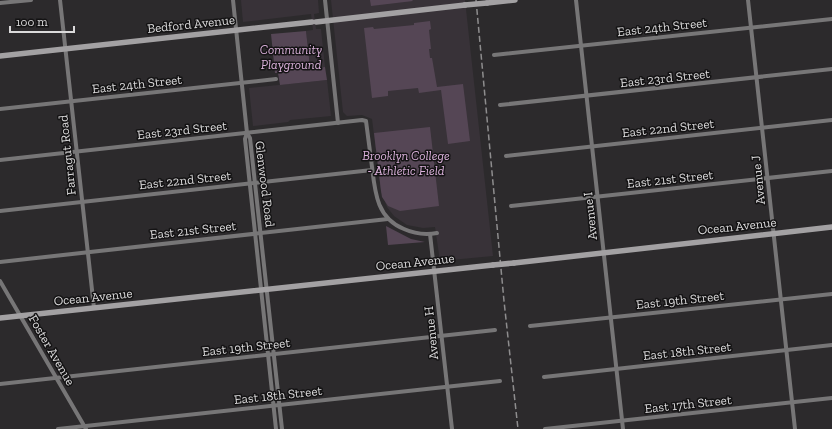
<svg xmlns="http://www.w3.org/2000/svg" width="832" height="429" viewBox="0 0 832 429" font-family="'Zilla Slab',serif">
	<rect width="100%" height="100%" fill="#2c2a2c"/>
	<g fill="#383238">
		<path d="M241 0H318L319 13 314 14 316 29H321L325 67H310L306 31 313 30 311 14 243 22Z"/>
		<path d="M331 0H465L493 256 440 261 435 227 423 228 407 225 394 216 387 207 381 191 372 119 362 115 347 116 343 112Z"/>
		<path d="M327 80 331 116 290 120 288 122 253 126 249 88Z"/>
	</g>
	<g fill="#554655">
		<path d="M370 0H412L413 1 371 6Z"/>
		<path d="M430 21 431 29 429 30 431 49H429L430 58H432L437 87 463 84 470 141 448 144 441 90 419 93 418 88 388 91V96L372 98 364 28 373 27 374 29 414 25V23Z"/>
		<path d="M306 31 310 67 317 66 318 68 325 67 327 80 280 85 278 73H275L271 34Z"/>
		<path d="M430 127 439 206 400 211 388 206 382 197 381 191 374 133Z"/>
		<path d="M386 226 411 239 425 242 388 245Z"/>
	</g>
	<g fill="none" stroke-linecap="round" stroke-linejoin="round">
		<g stroke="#777677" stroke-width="4">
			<path d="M60 0 94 308"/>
			<path d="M233 0 247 133 245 139 276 429"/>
			<path d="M325 0 338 123"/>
			<path d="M576 0 623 429"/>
			<path d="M748 0 795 429"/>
			<path d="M0 3 31 0"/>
			<path d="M494 55 832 19"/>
			<path d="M500 105 832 69"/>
			<path d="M0 109 276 79"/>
			<path d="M247 133 250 138 282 429"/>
			<path d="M506 156 832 120"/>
			<path d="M0 160 362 120 366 121C368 137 370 152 372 167 375 193 377 218 404 229 415 234 426 235 437 233"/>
			<path d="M511 206 832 171"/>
			<path d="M0 211 372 170"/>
			<path d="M430 234 452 429"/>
			<path d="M0 262 388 219"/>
			<path d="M0 281 86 429"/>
			<path d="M530 326 832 294"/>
			<path d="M544 377 832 345"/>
			<path d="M0 384 495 330"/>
			<path d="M58 429 500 381"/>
			<path d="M545 429 832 398"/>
		</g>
		<g stroke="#a3a1a3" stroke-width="5.5">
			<path d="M487 3 515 0"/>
			<path d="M316 22 465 5"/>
			<path d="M0 56 312 22"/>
			<path d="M514 263 832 227"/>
			<path d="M0 318 493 265"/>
		</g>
		<path stroke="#8e8d8e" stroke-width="1.5" stroke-dasharray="6 3" stroke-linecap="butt" d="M476 0 504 301 518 429"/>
		<g stroke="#a3a1a3" stroke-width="5.5">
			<path d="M465 5 487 3"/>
			<path d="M493 265 514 263"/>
		</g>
	</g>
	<g text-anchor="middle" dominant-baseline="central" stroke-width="3" stroke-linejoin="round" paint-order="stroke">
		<g font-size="13" fill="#dbdadb" stroke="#141314">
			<text transform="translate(191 24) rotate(-6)">Bedford Avenue</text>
			<text transform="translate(662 27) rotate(-6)">East 24th Street</text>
			<text transform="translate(665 78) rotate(-6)">East 23rd Street</text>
			<text transform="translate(137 84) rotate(-6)">East 24th Street</text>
			<text transform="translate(668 128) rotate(-6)">East 22nd Street</text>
			<text transform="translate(182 130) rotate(-6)">East 23rd Street</text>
			<text transform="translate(67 155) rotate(-96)">Farragut Road</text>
			<text transform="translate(670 179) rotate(-6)">East 21st Street</text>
			<text transform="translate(185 180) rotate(-6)">East 22nd Street</text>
			<text transform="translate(758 180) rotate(-96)">Avenue J</text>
			<text transform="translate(265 184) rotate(83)">Glenwood Road</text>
			<text transform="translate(590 216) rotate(-96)">Avenue I</text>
			<text transform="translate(737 226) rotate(-6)">Ocean Avenue</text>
			<text transform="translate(193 230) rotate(-6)">East 21st Street</text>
			<text transform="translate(415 262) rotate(-6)">Ocean Avenue</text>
			<text transform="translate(93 297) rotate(-6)">Ocean Avenue</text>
			<text transform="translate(680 300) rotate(-6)">East 19th Street</text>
			<text transform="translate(431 333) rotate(-96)">Avenue H</text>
			<text transform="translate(246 347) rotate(-6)">East 19th Street</text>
			<text transform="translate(52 350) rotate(60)">Foster Avenue</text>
			<text transform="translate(687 351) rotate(-6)">East 18th Street</text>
			<text transform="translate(278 395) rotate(-6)">East 18th Street</text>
			<text transform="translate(688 404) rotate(-6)">East 17th Street</text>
		</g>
		<g font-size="13" font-style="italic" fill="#d9b0d9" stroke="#141314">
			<text x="291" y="49">Community<tspan x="291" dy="15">Playground</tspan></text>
			<text x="406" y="155">Brooklyn College<tspan x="406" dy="15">- Athletic Field</tspan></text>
		</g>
	</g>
	<path d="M10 26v6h64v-6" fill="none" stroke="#dbdadb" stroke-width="2"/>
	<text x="16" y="26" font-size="12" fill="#dbdadb" stroke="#141314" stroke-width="3" paint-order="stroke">100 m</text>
</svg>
